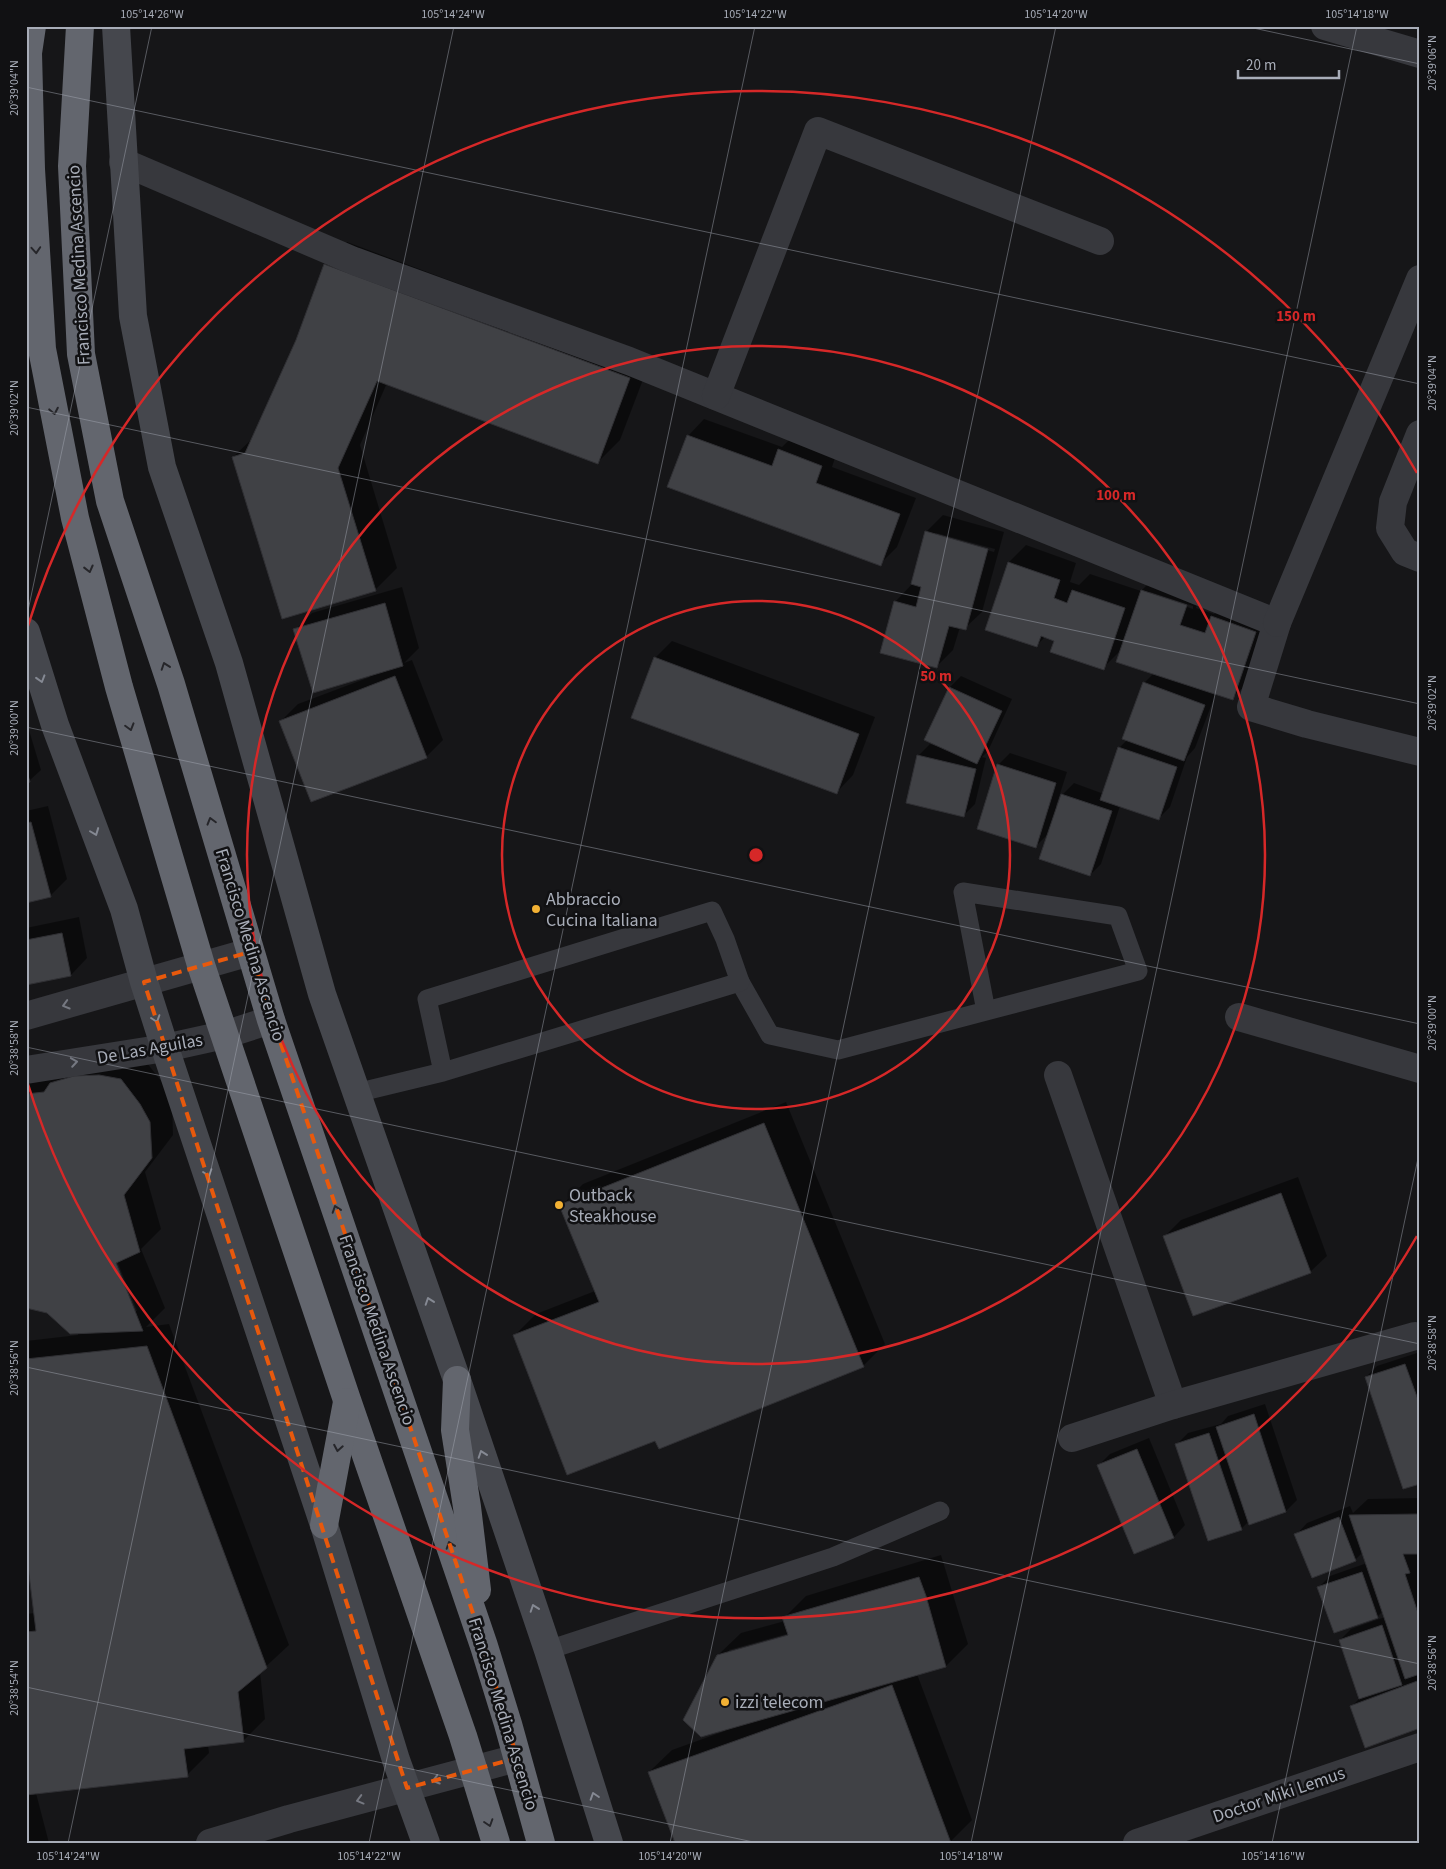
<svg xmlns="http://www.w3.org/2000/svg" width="1446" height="1869" viewBox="0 0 1446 1869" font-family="'Source Sans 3',sans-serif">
	<rect width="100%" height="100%" fill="#161618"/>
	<g fill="#0007" fill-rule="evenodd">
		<path d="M347 242 652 356 620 440 598 462 387 383 360 445 397 568 375 590 233 457 254 437 297 341 325 264Z"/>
		<path d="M704 419 782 447 796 433 838 449 832 467 916 498 897 547 880 564 688 436Z"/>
		<path d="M943 515 1004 532 982 612 965 628 960 627 953 650 936 667 895 602 913 583 926 532ZM936 533 995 549 994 552 936 536Z"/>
		<path d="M1026 545 1076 563 1070 582 1079 585 1090 574 1141 591 1158 574 1203 589 1196 608 1214 614 1229 600 1272 615 1249 682 1232 698 1216 693 1195 748 1187 757 1170 807 1159 818 1120 806 1101 864 1090 875 1049 833 1036 846 998 765 1010 753 1067 772 1056 806 1058 807 1063 794 1074 783 1104 794 1119 748 1128 739 1144 683 1154 673 1121 650 1103 668 1055 640 1046 636 1036 646 1009 562ZM1150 592 1193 606V609L1150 594Z"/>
		<path d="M402 587 419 648 404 663 412 660 443 740 426 757 281 721 298 704 370 677 295 630 312 613Z"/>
		<path d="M672 641 875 717 853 775 837 792 655 658Z"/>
		<path d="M961 676 1012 699 988 751 982 757 986 758 975 804 964 815 918 756 930 744 940 747 950 687Z"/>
		<path d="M26 720 41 770 29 781 26 782Z"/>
		<path d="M48 806 67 879 50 896 26 902V811Z"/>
		<path d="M79 917 87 958 71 975 26 984V928Z"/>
		<path d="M143 1058 162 1082 172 1100 173 1135 145 1172 161 1229 141 1249 165 1308 146 1327 169 1324 289 1645 260 1672 265 1719 243 1741 208 1745 209 1753 187 1775 36 1793 49 1843H26V1614L35 1613 26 1539V1341L78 1335V1332L47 1312 26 1307V1076ZM115 1256 137 1311H134L113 1257Z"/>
		<path d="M786 1102 885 1344 863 1366 656 1439 514 1336 536 1314 595 1291 561 1206 583 1184Z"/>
		<path d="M1298 1177 1327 1256 1310 1272 1164 1237 1181 1220Z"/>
		<path d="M1417 1353 1420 1363V1482L1366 1377 1377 1366Z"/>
		<path d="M1265 1404 1297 1500 1286 1511 1249 1523V1521L1241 1529 1177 1444 1188 1433 1221 1424 1228 1416Z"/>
		<path d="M1149 1438 1185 1525 1174 1537 1135 1552 1099 1465 1110 1454Z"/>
		<path d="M1420 1498V1727L1352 1706 1360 1698 1340 1640 1351 1629 1385 1617 1383 1611 1377 1617 1319 1587 1330 1576 1367 1563 1363 1552 1355 1560 1296 1535 1307 1523 1350 1506 1353 1513 1368 1499Z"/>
		<path d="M941 1555 968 1644 946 1666 917 1674 972 1820 950 1842 649 1772 672 1750 725 1731 718 1655 741 1633 785 1621 784 1618 806 1596ZM794 1632 795 1635 729 1653V1650Z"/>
	</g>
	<g fill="#404145" stroke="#303034">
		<path d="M324 264 630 378 598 464 377 381 338 468 376 591 282 619 232 457 245 453 296 340Z"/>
		<path d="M687 435 772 466 778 449 822 466 816 483 900 514 881 566 667 487Z"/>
		<path d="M925 531 988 549 966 630 949 626 937 668 880 653 894 601 916 607 921 587 911 584Z"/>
		<path d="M1008 562 1060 580 1054 598 1067 603 1072 590 1125 608 1104 670 1050 652 1054 641 1041 636 1037 647 985 630Z"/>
		<path d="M1141 590 1187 605 1180 625 1205 633 1211 616 1256 632 1233 700 1116 662Z"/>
		<path d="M385 603 403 666 313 693 293 629Z"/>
		<path d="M654 657 859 734 837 794 631 718Z"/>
		<path d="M395 676 427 758 311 802 279 721Z"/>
		<path d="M1143 682 1205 705 1184 761 1122 739Z"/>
		<path d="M949 687 1002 711 977 764 924 740Z"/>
		<path d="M1118 747 1177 767 1159 820 1100 800Z"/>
		<path d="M917 755 976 769 964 817 906 803Z"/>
		<path d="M997 764 1056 783 1036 848 977 829Z"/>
		<path d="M26 769 30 782 26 783Z"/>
		<path d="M1061 794 1112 811 1090 876 1039 859Z"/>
		<path d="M31 822 51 897 26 903V823Z"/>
		<path d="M62 933 71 976 26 985V940Z"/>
		<path d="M99 1075 121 1079 140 1104 150 1122 152 1158 124 1195 140 1252 116 1263 143 1331 70 1334 47 1313 26 1308V1094L44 1092 50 1083 74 1076Z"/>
		<path d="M764 1123 864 1367 659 1449 655 1441 567 1475 513 1335 599 1302 559 1205Z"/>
		<path d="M1281 1193 1311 1273 1193 1316 1163 1236Z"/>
		<path d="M147 1346 267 1668 238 1692 244 1742 184 1749 188 1777 26 1795V1632L36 1631 26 1550V1359Z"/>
		<path d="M1405 1364 1420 1405V1484L1403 1489 1365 1377Z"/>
		<path d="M1254 1414 1286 1512 1249 1525 1216 1427Z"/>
		<path d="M1209 1433 1242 1530 1208 1541 1175 1444Z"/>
		<path d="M1137 1449 1174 1538 1134 1554 1097 1465Z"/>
		<path d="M1420 1514V1554H1403L1410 1573 1405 1574 1420 1619V1674L1405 1679 1349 1515Z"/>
		<path d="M1339 1517 1356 1561 1312 1578 1294 1534Z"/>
		<path d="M1362 1572 1378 1618 1334 1633 1317 1587Z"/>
		<path d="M919 1577 926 1596 946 1667 701 1737 683 1720 717 1655 788 1635 782 1617Z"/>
		<path d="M1382 1625 1402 1685 1359 1699 1339 1640Z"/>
		<path d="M1420 1680V1728L1365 1748 1350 1706Z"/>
		<path d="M892 1685 951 1843H675L648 1772Z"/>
	</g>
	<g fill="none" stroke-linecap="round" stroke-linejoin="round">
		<g stroke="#37383d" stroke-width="19">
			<path d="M740 982 770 1035 838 1050 1138 971 1118 916 963 892 986 1011"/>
			<path d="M356 1093 443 1072 740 982 725 939 712 911 427 999 443 1072"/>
			<path d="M548 1650 833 1557 940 1511"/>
		</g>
		<g stroke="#37383d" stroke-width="28">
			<path d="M1325 26 1420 54"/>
			<path d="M123 162 354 261 629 361 1277 623 1251 707 1307 724 1420 752"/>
			<path d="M716 396 818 131 1100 241"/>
			<path d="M1420 434 1393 502 1390 528 1405 552 1420 558"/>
			<path d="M1277 623 1420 279"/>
			<path d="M26 1016 250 952"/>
			<path d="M1239 1017 1420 1069"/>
			<path d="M26 1070 165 1048 224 1035 271 1020"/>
			<path d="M1058 1075 1173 1405"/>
			<path d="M1072 1438 1173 1405 1415 1336"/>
			<path d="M210 1843 289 1819 517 1758"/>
			<path d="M1137 1843 1420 1747"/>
		</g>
		<g stroke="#45474d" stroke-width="28">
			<path d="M116 26 133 316 162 467 229 663 322 994 457 1380 548 1650 609 1843"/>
			<path d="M26 632 55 725 124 909 144 982 165 1048 324 1525 396 1760 426 1843"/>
		</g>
		<g stroke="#63666e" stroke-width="28">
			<path d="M32 26 28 53 31 169 42 349 75 518 119 687 201 965 347 1400 463 1736 496 1843"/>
			<path d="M80 26 72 166 81 354 110 501 171 684 271 1020 484 1646 508 1724 541 1843"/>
			<path d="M457 1380 455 1430 467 1507 477 1590"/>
			<path d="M324 1525 347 1402"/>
		</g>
	</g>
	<defs><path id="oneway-chevron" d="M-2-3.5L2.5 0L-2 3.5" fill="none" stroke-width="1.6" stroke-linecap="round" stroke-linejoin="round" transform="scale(1.25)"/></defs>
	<g stroke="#26262a">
		<use href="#oneway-chevron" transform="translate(36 250) rotate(86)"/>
		<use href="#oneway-chevron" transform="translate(54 411) rotate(79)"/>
		<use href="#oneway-chevron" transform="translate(89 569) rotate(76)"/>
		<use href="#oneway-chevron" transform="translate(165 666) rotate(-109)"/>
		<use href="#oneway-chevron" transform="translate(130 727) rotate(74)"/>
		<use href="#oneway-chevron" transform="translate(211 821) rotate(-106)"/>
		<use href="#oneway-chevron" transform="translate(336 1209) rotate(-109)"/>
		<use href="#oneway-chevron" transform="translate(338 1448) rotate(100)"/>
		<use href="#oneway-chevron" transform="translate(450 1545) rotate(-109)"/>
		<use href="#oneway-chevron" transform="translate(489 1823) rotate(72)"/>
	</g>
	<g stroke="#858993">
		<use href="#oneway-chevron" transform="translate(41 679) rotate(73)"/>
		<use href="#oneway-chevron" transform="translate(95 832) rotate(69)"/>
		<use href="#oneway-chevron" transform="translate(156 1019) rotate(72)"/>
		<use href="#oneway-chevron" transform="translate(208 1173) rotate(72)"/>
		<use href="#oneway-chevron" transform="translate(429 1301) rotate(-109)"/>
		<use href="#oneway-chevron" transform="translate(482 1454) rotate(-109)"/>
		<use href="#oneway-chevron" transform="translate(534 1608) rotate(-109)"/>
		<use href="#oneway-chevron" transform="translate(594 1796) rotate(-108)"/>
	</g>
	<g stroke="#757881">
		<use href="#oneway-chevron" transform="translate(66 1005) rotate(164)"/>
		<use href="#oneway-chevron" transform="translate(74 1062) rotate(-9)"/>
		<use href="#oneway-chevron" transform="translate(436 1780) rotate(164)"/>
		<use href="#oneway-chevron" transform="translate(360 1800) rotate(165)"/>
	</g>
	<path fill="none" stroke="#e8590c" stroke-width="4" stroke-dasharray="10 6" stroke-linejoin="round" d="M250 952 484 1646 517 1758 407 1788 144 982Z"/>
	<path fill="none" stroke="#a8adb8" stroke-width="1" stroke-opacity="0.45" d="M1244 26 1420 64M26 87 1420 384M26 407 1420 704M26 620 152 26M26 727 1420 1024M26 1047 1420 1344M26 1367 1420 1664M26 1687 758 1843M68 1843 454 26M369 1843 755 26M670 1843 1056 26M971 1843 1357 26M1272 1843 1420 1149"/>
	<g fill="none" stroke="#d62828" stroke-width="2.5">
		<circle cx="756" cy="855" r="254"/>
		<circle cx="756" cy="855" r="509"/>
		<path d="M1417 1236A763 763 0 0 1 26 1078M26 632A763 763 0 0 1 1417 473"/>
	</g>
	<g fill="#f2b134" stroke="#111113" stroke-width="2">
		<circle cx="536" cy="909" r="5"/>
		<circle cx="559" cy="1205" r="5"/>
		<circle cx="725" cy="1702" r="5"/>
	</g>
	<g text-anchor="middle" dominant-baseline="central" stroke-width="5" stroke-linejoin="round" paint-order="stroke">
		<g font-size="18" fill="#a8adb8" stroke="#111113">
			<text transform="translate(79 265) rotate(-93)">Francisco Medina Ascencio</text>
			<text transform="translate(250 945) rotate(73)">Francisco Medina Ascencio</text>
			<text transform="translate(150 1049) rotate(-10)">De Las Aguilas</text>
			<text transform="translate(377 1330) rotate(71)">Francisco Medina Ascencio</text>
			<text transform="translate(503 1714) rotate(73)">Francisco Medina Ascencio</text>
			<text transform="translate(1279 1795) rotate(-19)">Doctor Miki Lemus</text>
		</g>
		<g font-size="18" fill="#a8adb8" stroke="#111113" text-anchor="start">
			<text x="546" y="899">Abbraccio<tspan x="546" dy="21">Cucina Italiana</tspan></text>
			<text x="569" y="1195">Outback<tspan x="569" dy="21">Steakhouse</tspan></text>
			<text x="735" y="1702">izzi telecom</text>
		</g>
	</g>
	<circle cx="756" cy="855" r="8" fill="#d62828" stroke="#111113" stroke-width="2.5"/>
	<g font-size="15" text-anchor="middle" font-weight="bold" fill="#d62828" stroke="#111113" stroke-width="5" stroke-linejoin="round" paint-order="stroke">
		<text x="1296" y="321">150 m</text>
		<text x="1116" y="500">100 m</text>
		<text x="936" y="681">50 m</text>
	</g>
	<rect width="1446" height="1869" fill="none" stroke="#111113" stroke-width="55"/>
	<path d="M1238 70v8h101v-8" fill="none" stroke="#a8adb8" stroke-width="2.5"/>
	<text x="1246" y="70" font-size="15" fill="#a8adb8" stroke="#111113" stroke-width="4" paint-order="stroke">20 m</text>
	<rect x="28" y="28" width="1390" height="1814" fill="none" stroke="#a8adb8" stroke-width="2"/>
	<g font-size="12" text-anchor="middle" fill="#a8adb8">
		<text x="152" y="18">105°14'26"W</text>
		<text x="453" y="18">105°14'24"W</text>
		<text x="755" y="18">105°14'22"W</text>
		<text x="1056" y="18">105°14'20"W</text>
		<text x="1357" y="18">105°14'18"W</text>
		<text transform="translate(1432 63) rotate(-90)" y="4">20°39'06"N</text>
		<text transform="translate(14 88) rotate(-90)" y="4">20°39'04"N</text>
		<text transform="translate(1432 383) rotate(-90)" y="4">20°39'04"N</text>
		<text transform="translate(14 408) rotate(-90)" y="4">20°39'02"N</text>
		<text transform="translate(1432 703) rotate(-90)" y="4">20°39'02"N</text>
		<text transform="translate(14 728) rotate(-90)" y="4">20°39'00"N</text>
		<text transform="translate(1432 1023) rotate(-90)" y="4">20°39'00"N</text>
		<text transform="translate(14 1048) rotate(-90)" y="4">20°38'58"N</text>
		<text transform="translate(1432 1343) rotate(-90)" y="4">20°38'58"N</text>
		<text transform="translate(14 1368) rotate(-90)" y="4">20°38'56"N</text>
		<text transform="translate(1432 1663) rotate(-90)" y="4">20°38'56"N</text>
		<text transform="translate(14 1688) rotate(-90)" y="4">20°38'54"N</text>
		<text x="68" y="1860">105°14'24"W</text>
		<text x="369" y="1860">105°14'22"W</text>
		<text x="670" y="1860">105°14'20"W</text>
		<text x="971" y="1860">105°14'18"W</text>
		<text x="1273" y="1860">105°14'16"W</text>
	</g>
</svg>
